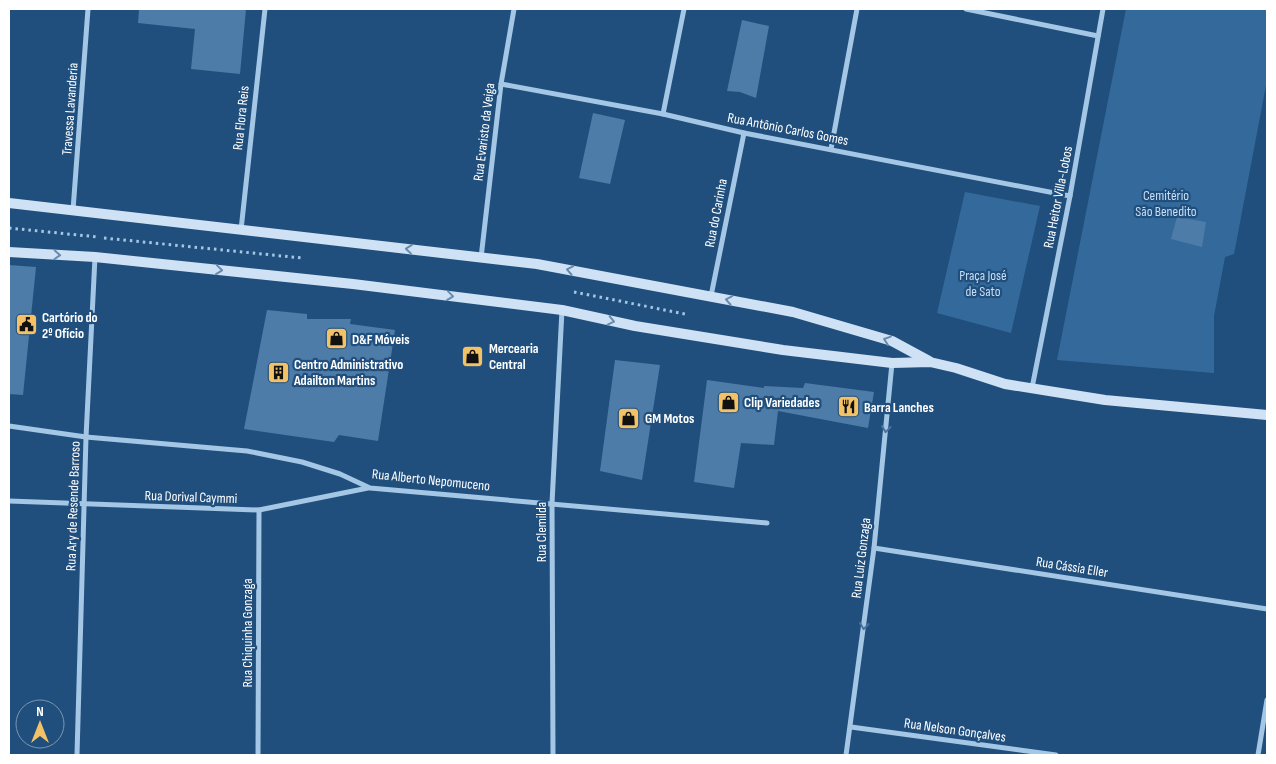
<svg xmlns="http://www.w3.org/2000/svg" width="1276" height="764" viewBox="0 0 1276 764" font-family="'Sofia Sans Condensed',sans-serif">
	<rect width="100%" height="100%" fill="#214f7d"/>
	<g fill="#346a9b">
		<path d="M1126 9H1267V80L1234 254 1225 257 1214 316V373L1057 360Z"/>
		<path d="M965 192 1040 206 1011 333 937 313Z"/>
	</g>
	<g fill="#4e7ca9">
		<path d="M139 9H246L240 74 191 69 195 29 138 23Z"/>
		<path d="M742 20 769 26 756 98 740 92 727 91Z"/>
		<path d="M593 113 625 120 610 184 579 178Z"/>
		<path d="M1177 217 1206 222 1202 247 1171 239Z"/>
		<path d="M9 265 36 267 23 395 9 394Z"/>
		<path d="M267 310 307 314V319H351L350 324 395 330 378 441 339 435 334 442 244 429Z"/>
		<path d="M615 360 660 365 642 480 600 471Z"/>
		<path d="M707 380 764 388V386L803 388 805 383 874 392 868 428 778 411 774 445 741 443 734 488 694 482Z"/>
	</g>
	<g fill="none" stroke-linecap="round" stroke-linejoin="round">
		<g stroke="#a5c7e6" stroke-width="3" stroke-dasharray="2.5 4" stroke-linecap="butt">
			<path d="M9 228 98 237"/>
			<path d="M104 238 302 258"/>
			<path d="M574 292 685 314"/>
		</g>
		<g stroke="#a5c7e6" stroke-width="5">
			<path d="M966 9 1098 36"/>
			<path d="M501 84 663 114 744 133 1070 196"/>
			<path d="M663 114 684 9"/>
			<path d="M831 149 857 9"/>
			<path d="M73 210 88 9"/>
			<path d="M241 230 265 9"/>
			<path d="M481 258 501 84 514 9"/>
			<path d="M711 296 744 133"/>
			<path d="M1032 388 1070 196 1103 9"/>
			<path d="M9 426 86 437 247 451 302 462 340 474 370 488 767 523"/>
			<path d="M9 501 259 510 368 488"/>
			<path d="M874 548 1267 609"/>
			<path d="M851 727 1056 755"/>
			<path d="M77 755 86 437 95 257"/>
			<path d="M258 755 259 510"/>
			<path d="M553 755 552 503 562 310"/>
			<path d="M846 755 874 548 892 363"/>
			<path d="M1258 755 1267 700"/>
		</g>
		<g stroke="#cfe2f5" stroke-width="10">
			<path d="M9 203 537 264 793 312 892 341 929 361"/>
			<path d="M9 252 95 257 353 284 562 310 635 326 783 350 892 363 930 362 956 368 1005 384 1105 400 1267 415"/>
		</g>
	</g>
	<defs><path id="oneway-chevron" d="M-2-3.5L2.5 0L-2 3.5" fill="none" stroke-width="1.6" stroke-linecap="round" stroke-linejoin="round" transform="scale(1.25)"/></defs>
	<g stroke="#678aad">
		<use href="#oneway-chevron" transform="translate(409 249) rotate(-174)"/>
		<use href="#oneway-chevron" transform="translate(57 255) rotate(3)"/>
		<use href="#oneway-chevron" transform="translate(219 270) rotate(6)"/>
		<use href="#oneway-chevron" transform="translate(570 270) rotate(-169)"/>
		<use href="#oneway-chevron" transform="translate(450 296) rotate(7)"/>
		<use href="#oneway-chevron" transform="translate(729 300) rotate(-169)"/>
		<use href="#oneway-chevron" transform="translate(611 321) rotate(13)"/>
		<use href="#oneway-chevron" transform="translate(887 340) rotate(-161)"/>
	</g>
	<g stroke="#49739c">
		<use href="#oneway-chevron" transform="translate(886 429) rotate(96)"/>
		<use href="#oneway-chevron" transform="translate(864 626) rotate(97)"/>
	</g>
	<defs>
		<symbol id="civic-square" viewBox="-11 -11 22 22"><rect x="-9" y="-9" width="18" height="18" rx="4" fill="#f3c166" stroke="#214f7d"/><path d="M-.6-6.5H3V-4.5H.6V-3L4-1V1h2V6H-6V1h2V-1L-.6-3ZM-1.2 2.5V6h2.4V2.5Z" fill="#111"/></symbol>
		<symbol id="shop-square" viewBox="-11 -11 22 22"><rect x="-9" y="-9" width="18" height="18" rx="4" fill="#f3c166" stroke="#214f7d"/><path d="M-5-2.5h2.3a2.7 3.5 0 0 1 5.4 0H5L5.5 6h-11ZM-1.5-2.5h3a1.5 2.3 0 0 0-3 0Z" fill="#111"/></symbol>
		<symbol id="building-square" viewBox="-11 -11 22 22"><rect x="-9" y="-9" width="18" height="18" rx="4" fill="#f3c166" stroke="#214f7d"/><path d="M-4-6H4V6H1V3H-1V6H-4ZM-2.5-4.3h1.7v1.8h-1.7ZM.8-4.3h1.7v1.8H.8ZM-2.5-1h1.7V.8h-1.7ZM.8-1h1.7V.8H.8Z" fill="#111"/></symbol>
		<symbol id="restaurant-square" viewBox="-11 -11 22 22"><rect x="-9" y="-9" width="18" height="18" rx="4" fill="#f3c166" stroke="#214f7d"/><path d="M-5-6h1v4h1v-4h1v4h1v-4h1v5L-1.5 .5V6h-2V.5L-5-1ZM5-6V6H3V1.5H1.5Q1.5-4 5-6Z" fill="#111"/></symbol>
	</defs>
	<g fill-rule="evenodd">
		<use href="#civic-square" x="14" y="312" width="25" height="25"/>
		<use href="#shop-square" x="324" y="326" width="25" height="25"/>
		<use href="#shop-square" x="460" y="344" width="25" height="25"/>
		<use href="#building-square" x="266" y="360" width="25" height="25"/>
		<use href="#shop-square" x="716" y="390" width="25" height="25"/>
		<use href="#restaurant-square" x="836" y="394" width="25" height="25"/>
		<use href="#shop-square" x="616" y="406" width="25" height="25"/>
	</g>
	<g text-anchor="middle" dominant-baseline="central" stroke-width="4.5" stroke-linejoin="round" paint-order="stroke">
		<g font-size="14" fill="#fff" stroke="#214f7d">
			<text transform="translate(70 109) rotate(-86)">Travessa Lavanderia</text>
			<text transform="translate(241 118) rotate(-84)">Rua Flora Reis</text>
			<text transform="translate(788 129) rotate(11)">Rua Antônio Carlos Gomes</text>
			<text transform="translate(484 132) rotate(-83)">Rua Evaristo da Veiga</text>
			<text transform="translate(1058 197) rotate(-79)">Rua Heitor Villa-Lobos</text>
			<text transform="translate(716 213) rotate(-79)">Rua do Carinha</text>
			<text transform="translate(431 480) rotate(6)">Rua Alberto Nepomuceno</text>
			<text transform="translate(191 497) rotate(2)">Rua Dorival Caymmi</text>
			<text transform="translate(73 506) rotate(-88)">Rua Ary de Resende Barroso</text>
			<text transform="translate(541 532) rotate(-90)">Rua Clemilda</text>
			<text transform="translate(861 558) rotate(-83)">Rua Luiz Gonzaga</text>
			<text transform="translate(1072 567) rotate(9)">Rua Cássia Eller</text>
			<text transform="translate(247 633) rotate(-90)">Rua Chiquinha Gonzaga</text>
			<text transform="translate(955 730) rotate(8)">Rua Nelson Gonçalves</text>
		</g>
		<g font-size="14" fill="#c8dff5" stroke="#214f7d">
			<text x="1166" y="195">Cemitério<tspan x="1166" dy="16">São Benedito</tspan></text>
			<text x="983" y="275">Praça José<tspan x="983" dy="16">de Sato</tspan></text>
		</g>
		<g font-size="14" font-weight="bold" fill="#fff" stroke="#214f7d" text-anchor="start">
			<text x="42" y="317">Cartório do<tspan x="42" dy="16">2º Ofício</tspan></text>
			<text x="352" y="339">D&amp;F Móveis</text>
			<text x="489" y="348">Mercearia<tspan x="489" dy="16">Central</tspan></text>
			<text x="294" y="364">Centro Administrativo<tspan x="294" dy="16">Adailton Martins</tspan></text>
			<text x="744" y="402">Clip Variedades</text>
			<text x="864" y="407">Barra Lanches</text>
			<text x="645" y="418">GM Motos</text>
		</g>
	</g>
	<rect width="1276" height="764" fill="none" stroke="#ffffff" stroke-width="20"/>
	<g transform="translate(40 724)"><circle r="24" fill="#214f7d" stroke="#7a95b1"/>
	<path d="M0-4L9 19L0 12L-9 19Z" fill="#f3c166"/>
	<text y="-8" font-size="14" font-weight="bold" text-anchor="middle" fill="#ffffff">N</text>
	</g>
</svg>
